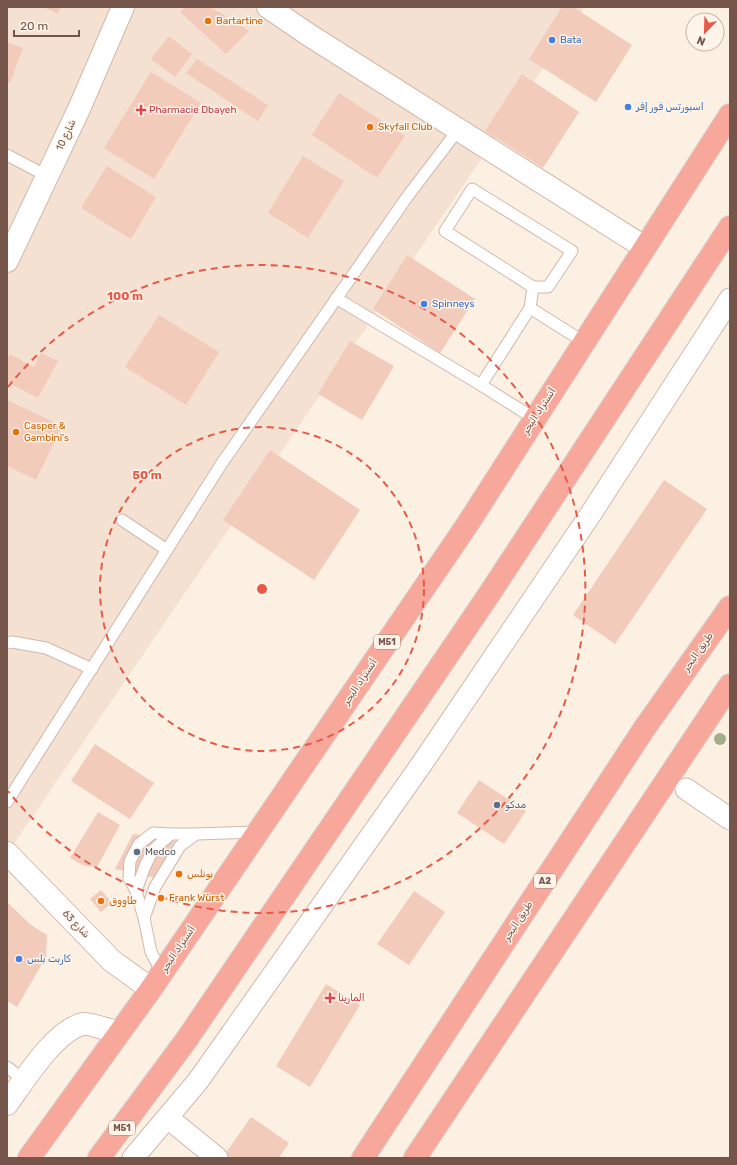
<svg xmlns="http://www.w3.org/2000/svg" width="737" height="1165" viewBox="0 0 737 1165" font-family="Rubik,Cairo,sans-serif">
	<rect width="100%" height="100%" fill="#fcf0e3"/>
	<path fill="#f4e1d2" d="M7 7H585L7 854Z"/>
	<g fill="#f2cbbb">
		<path d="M44 7H61L58 14Z"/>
		<path d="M185 7H211L249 31 226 54 180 12Z"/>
		<path d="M562 7H573L632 45 596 102 529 59Z"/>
		<path d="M169 36 192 54 175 77 151 59Z"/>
		<path d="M7 42 23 48 10 83 7 82Z"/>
		<path d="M197 59 268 105 258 121 186 73Z"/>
		<path d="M151 72 201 103 154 179 104 148Z"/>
		<path d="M522 74 579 112 543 168 485 131Z"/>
		<path d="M339 93 405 136 377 178 312 135Z"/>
		<path d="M303 156 344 181 308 238 268 213Z"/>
		<path d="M107 166 156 197 131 239 81 208Z"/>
		<path d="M407 255 475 299 440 353 373 309Z"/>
		<path d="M159 315 219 352 186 405 125 367Z"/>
		<path d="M350 341 394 366 362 420 318 394Z"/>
		<path d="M41 353 58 361 38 398 7 382V359L10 354 34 367Z"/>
		<path d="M7 400 62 426 36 480 7 466Z"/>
		<path d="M270 450 360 510 314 580 223 520Z"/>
		<path d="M664 480 707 509 615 644 573 615Z"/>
		<path d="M95 744 154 783 130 819 71 781Z"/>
		<path d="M479 780 526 811 504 844 457 813Z"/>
		<path d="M98 812 120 825 97 867 85 866 70 858Z"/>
		<path d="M133 834 175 840 155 878 115 869Z"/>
		<path d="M101 890 112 903 101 912 90 899Z"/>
		<path d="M414 891 445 912 409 965 377 944Z"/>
		<path d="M7 902 31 925 47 935 46 957 17 1007 7 1001Z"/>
		<path d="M326 984 360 1005 310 1087 276 1066Z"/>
		<path d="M251 1117 289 1143 279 1158 223 1157Z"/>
	</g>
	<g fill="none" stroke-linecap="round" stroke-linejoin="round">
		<defs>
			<g id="lane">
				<path d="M7 155 47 176"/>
				<path d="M336 298 481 385 530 308 533 287H548L572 251 472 189 445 231 533 287"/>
				<path d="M530 308 584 342"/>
				<path d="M481 385 535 419"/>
				<path d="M122 520 167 550"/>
				<path d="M7 643 12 642 46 648 92 669"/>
				<path d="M7 802 222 463 407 197 458 130"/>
				<path d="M136 891 129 878 130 861 139 844 153 833 171 834"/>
				<path d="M144 918 136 891 145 866 153 850 171 834H196"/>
				<path d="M162 973 151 952 144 918 155 887 180 846 196 834 258 832"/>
				<path d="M7 1067 24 1080"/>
			</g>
			<g id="street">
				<path d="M686 789 730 819"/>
				<path d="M168 1118 217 1158"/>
				<path d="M133 1158 198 1081 421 765 592 512 730 299"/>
			</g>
			<g id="secondary">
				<path d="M268 7 309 35 644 247"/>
				<path d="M7 261 79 109 123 7"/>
				<path d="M7 853 112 961 151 989"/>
				<path d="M7 1104C23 1082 55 1030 83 1024 90 1023 111 1031 119 1033"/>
			</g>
			<g id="highway">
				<path d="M29 1158 151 989 467 525 730 115"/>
				<path d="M99 1158 187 1039 490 593 730 227"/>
				<path d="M363 1158 644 729 730 607"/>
				<path d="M415 1158 730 685"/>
			</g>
		</defs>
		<use href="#lane" stroke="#d0b8ad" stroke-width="13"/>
		<use href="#street" stroke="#d0b8ad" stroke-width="23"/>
		<use href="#secondary" stroke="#d3b8aa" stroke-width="24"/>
		<use href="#highway" stroke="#d8cfcc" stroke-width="24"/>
		<use href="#lane" stroke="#fff" stroke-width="11"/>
		<use href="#street" stroke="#fff" stroke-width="21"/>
		<use href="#secondary" stroke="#fff" stroke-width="22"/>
		<use href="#highway" stroke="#f7a89a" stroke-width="22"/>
	</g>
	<circle fill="#a2af8a" cx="720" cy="739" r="6"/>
	<g fill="none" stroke="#e75a47" stroke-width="2" stroke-dasharray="7 5">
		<circle cx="262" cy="589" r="162"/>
		<path d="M8 387A324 324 0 1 1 8 791"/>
	</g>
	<g fill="#e8710a" stroke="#fff4ea" stroke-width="1.5">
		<circle cx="208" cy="21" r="4"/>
		<circle cx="370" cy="127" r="4"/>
		<circle cx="16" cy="432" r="4"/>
		<circle cx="179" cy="874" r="4"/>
		<circle cx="161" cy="898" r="4"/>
		<circle cx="101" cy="901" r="4"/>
	</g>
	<g fill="#3f7fe0" stroke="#fff4ea" stroke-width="1.5">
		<circle cx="552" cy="40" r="4"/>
		<circle cx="628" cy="107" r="4"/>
		<circle cx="424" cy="304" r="4"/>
		<circle cx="19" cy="959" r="4"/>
	</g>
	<g fill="#e0444e" stroke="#fff4ea" stroke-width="1.5">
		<path d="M139 104h4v4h4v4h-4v4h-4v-4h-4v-4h4z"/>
		<path d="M328 992h4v4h4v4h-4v4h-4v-4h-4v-4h4z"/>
	</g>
	<g fill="#5c6f8a" stroke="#fff4ea" stroke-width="1.5">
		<circle cx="497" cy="805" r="4"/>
		<circle cx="137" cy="852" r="4"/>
	</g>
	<g text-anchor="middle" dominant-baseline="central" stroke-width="3" stroke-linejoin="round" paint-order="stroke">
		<g fill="#fff4ea" stroke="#9e8479" stroke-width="1">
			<rect x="374" y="635" width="26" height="14" rx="3"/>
			<rect x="534" y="874" width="22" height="14" rx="3"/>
			<rect x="109" y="1121" width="26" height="14" rx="3"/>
		</g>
		<g font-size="9" font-weight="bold" fill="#755449">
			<text x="387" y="642">M51</text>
			<text x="545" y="881">A2</text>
			<text x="122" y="1128">M51</text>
		</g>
		<g font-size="10" fill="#c56008" stroke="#fff4ea" text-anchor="start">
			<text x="216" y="21">Bartartine</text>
			<text x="378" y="127">Skyfall Club</text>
			<text x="24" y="426">Casper &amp;<tspan x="24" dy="12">Gambini's</tspan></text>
			<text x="187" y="874">بونلس</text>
			<text x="169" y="898">Frank Würst</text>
			<text x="109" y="901">طاووق</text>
		</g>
		<g font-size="10" fill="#366cbe" stroke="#fff4ea" text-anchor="start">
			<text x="560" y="40">Bata</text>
			<text x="636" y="107">اسبورتس فور إفر</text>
			<text x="432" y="304">Spinneys</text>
			<text x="27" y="959">كاربت بلس</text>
		</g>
		<g font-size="10" fill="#be3a42" stroke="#fff4ea" text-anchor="start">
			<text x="149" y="110">Pharmacie Dbayeh</text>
			<text x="338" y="998">المارينا</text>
		</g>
		<g font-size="10" fill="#755449" stroke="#fff4ea">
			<text transform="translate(66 135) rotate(-65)">شارع 10</text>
			<text transform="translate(539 411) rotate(-57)">أتستراد البحر</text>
			<text transform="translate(698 652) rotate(-55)">طريق البحر</text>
			<text transform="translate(360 682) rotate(-56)">أتستراد البحر</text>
			<text transform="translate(518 921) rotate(-57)">طريق البحر</text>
			<text transform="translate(76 924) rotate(46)">شارع 63</text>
			<text transform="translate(178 949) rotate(-56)">أتستراد البحر</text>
		</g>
		<g font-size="10" fill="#4e5e75" stroke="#fff4ea" text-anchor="start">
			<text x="505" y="805">مدكو</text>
			<text x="145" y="852">Medco</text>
		</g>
	</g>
	<circle cx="262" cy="589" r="6" fill="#e75a47" stroke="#fff4ea" stroke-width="2"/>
	<g font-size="12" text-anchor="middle" font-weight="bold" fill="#e75a47" stroke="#fff4ea" stroke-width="3" stroke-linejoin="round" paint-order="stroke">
		<text x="125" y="300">100 m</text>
		<text x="147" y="479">50 m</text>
	</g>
	<rect width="737" height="1165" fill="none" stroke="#755449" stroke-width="16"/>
	<g transform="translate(705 32) rotate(203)"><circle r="19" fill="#fff4ea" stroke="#c8b4aa"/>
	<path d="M0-3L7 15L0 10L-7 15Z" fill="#e75a47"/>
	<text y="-6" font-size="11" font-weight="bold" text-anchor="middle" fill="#755449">N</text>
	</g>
	<path d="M14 30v6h65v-6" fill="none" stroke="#755449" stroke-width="2"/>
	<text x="20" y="30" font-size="12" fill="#755449" stroke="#fff4ea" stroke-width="3" paint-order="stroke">20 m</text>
</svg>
